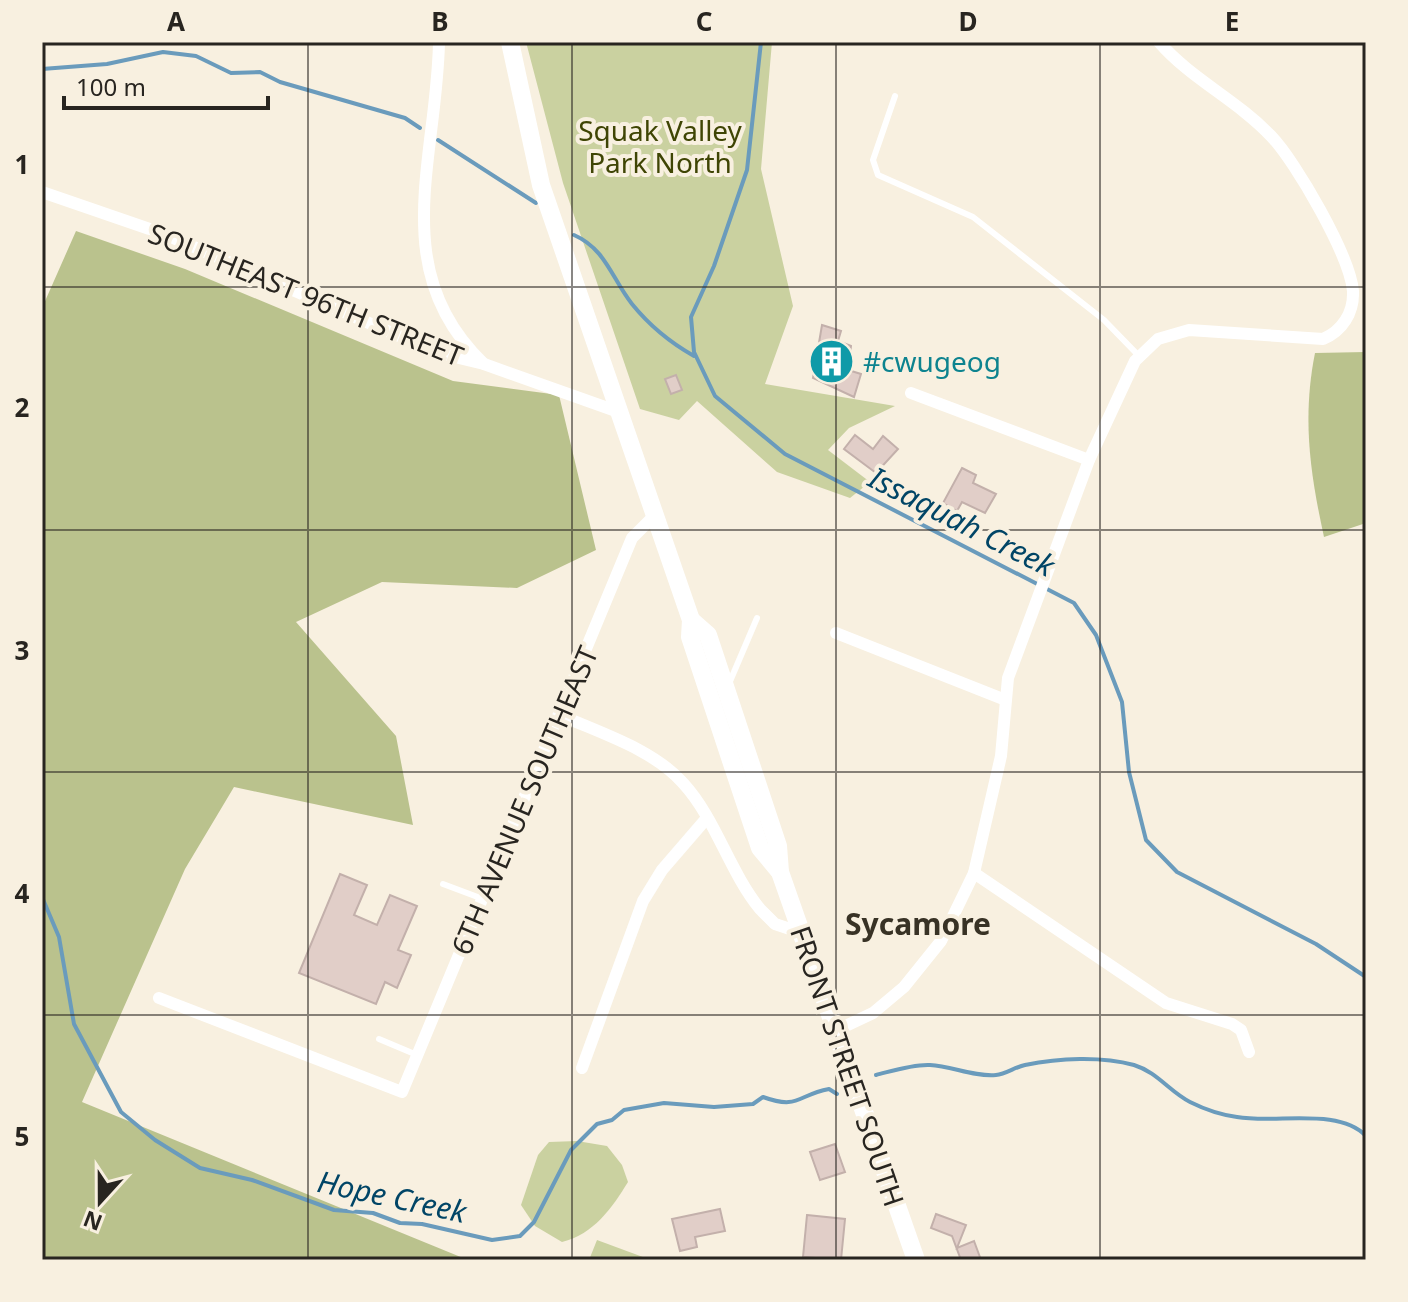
<svg xmlns="http://www.w3.org/2000/svg" width="1408" height="1302" viewBox="0 0 1408 1302" font-family="'Noto Sans',sans-serif">
	<rect width="100%" height="100%" fill="#f8f0e0"/>
	<g fill="#cad1a0">
		<path d="M526 42H772L761 169 793 306 765 384 895 406 849 428 828 450 870 482 850 498 777 472 697 401 679 420 640 409 563 183Z"/>
		<path d="M577 1141 607 1146 622 1165 628 1182C612 1208 594 1234 562 1242L535 1226 521 1205 538 1155 549 1142Z"/>
		<path d="M597 1240 651 1260H589Z"/>
	</g>
	<g fill="#bac28d">
		<path d="M76 231 185 269 453 381 559 395 596 550 517 588 382 582 296 622 396 736 413 825 234 787 185 869 82 1102 468 1260H42V308Z"/>
		<path d="M1366 352V523L1324 537C1310 473 1302 418 1315 353Z"/>
	</g>
	<g fill="none" stroke-linecap="round" stroke-linejoin="round">
		<g stroke="#6a9bbc" stroke-width="4">
			<path d="M761 42 747 170 714 266 691 317 694 352 715 396 785 454 1074 603 1096 635 1122 702 1129 772 1146 840 1177 872 1316 944 1366 977"/>
			<path d="M42 69 107 64 163 52 196 56 231 73 260 72 280 82 405 118 420 128"/>
			<path d="M438 140 536 203"/>
			<path d="M574 235C606 249 612 279 632 304 649 325 671 343 694 356"/>
			<path d="M42 897 59 937 74 1024 121 1112 155 1140 200 1168 252 1180 334 1210 373 1213 400 1223 422 1224 492 1240 520 1236 534 1222 571 1150 597 1124 612 1120 624 1110 664 1103 714 1107 753 1104 763 1097C799 1110 797 1095 829 1089L837 1094"/>
			<path d="M876 1075C892 1071 913 1064 930 1065 952 1066 973 1077 996 1075 1006 1074 1015 1067 1025 1065 1059 1058 1101 1056 1134 1065 1157 1072 1170 1092 1190 1102 1204 1109 1222 1115 1237 1117 1276 1124 1338 1107 1366 1136"/>
		</g>
	</g>
	<g fill="#e1cec8" stroke="#c3b0ab" stroke-width="2">
		<path d="M822 325 841 331 838 341 851 346 848 370 861 374 854 397 813 378Z"/>
		<path d="M676 375 682 390 671 394 665 379Z"/>
		<path d="M855 435 873 449 883 436 898 449 876 473 844 449Z"/>
		<path d="M962 468 976 475 973 483 996 494 985 513 962 502 957 511 943 503Z"/>
		<path d="M340 874 367 885 354 915 377 925 390 895 417 906 398 950 411 955 397 988 385 982 376 1004 299 973Z"/>
		<path d="M835 1144 845 1172 820 1180 810 1152Z"/>
		<path d="M720 1209 725 1231 695 1237 697 1247 680 1251 672 1219Z"/>
		<path d="M936 1214 966 1225 957 1248 974 1241 981 1260H961L952 1236 931 1228Z"/>
		<path d="M807 1215 845 1219 841 1260 803 1257Z"/>
	</g>
	<g fill="none" stroke-linecap="round" stroke-linejoin="round">
		<g stroke="#fff" stroke-width="6">
			<path d="M895 96 873 160 878 175 973 217 1104 320 1139 356"/>
			<path d="M728 686 757 618"/>
			<path d="M443 884 483 899"/>
			<path d="M379 1039 417 1055"/>
		</g>
		<g stroke="#fff" stroke-width="12">
			<path d="M439 42C437 159 386 271 484 364"/>
			<path d="M42 192 164 234 438 353 484 364 616 411"/>
			<path d="M911 393 1089 460"/>
			<path d="M836 633 1003 699"/>
			<path d="M560 715C600 733 653 749 683 783 716 819 729 871 760 909L775 924 802 933"/>
			<path d="M974 873 1166 1003 1232 1024 1241 1030 1249 1052"/>
			<path d="M159 998 402 1092 632 538 654 516"/>
			<path d="M837 1030 873 1013 904 987 941 941 974 873 1001 756 1008 678 1089 460 1135 361 1158 339 1189 330 1323 339C1342 331 1354 313 1353 291 1350 256 1296 162 1271 136 1237 100 1191 79 1159 42"/>
			<path d="M582 1068 643 901 662 870 706 819"/>
		</g>
		<g stroke="#fff" stroke-width="18">
			<path d="M510 42 541 185 691 620 690 637 760 848 780 872"/>
			<path d="M691 620 708 635 778 846 780 872 916 1260"/>
		</g>
	</g>
	<path fill="none" stroke="#282520" stroke-width="2" stroke-opacity="0.55" d="M308 42V1260M572 42V1260M836 42V1260M1100 42V1260M42 287H1366M42 530H1366M42 772H1366M42 1015H1366"/>
	<defs>
		<symbol id="building-disc" viewBox="-11 -11 22 22"><circle r="9.5" fill="#0f9aa8" stroke="#f8f0e0"/><path d="M-4-6H4V6H1V3H-1V6H-4ZM-2.5-4.3h1.7v1.8h-1.7ZM.8-4.3h1.7v1.8H.8ZM-2.5-1h1.7V.8h-1.7ZM.8-1h1.7V.8H.8Z" fill="#fff"/></symbol>
	</defs>
	<g fill-rule="evenodd">
		<use href="#building-disc" x="806" y="336" width="51" height="51"/>
	</g>
	<g text-anchor="middle" dominant-baseline="central" stroke-width="8" stroke-linejoin="round" paint-order="stroke">
		<g font-size="28" fill="#3f4504" stroke="#f8f0e0">
			<text x="660" y="130">Squak Valley<tspan x="660" dy="32">Park North</tspan></text>
		</g>
		<g font-size="28" fill="#282520" stroke="#f8f0e0">
			<text transform="translate(306 294) rotate(22)">SOUTHEAST 96TH STREET</text>
			<text transform="translate(524 800) rotate(-67)">6TH AVENUE SOUTHEAST</text>
			<text transform="translate(848 1066) rotate(71)">FRONT STREET SOUTH</text>
		</g>
		<g font-size="28" fill="#0d838f" stroke="#f8f0e0" text-anchor="start">
			<text x="863" y="361">#cwugeog</text>
		</g>
		<g font-size="30" font-style="italic" fill="#014566" stroke="#f8f0e0">
			<text transform="translate(962 521) rotate(27)">Issaquah Creek</text>
			<text transform="translate(392 1196) rotate(12)">Hope Creek</text>
		</g>
		<g font-size="30" font-weight="bold" fill="#383225" stroke="#f8f0e0">
			<text x="918" y="923">Sycamore</text>
		</g>
	</g>
	<rect width="1408" height="1302" fill="none" stroke="#f8f0e0" stroke-width="88"/>
	<g transform="translate(100 1202) rotate(201)" stroke="#f8f0e0" stroke-width="6" paint-order="stroke">
	<path d="M0-6L14 30L0 20L-14 30Z" fill="#282520"/>
	<text y="-12" font-size="22" font-weight="bold" text-anchor="middle" fill="#282520">N</text>
	</g>
	<path d="M64 96v12h204v-12" fill="none" stroke="#282520" stroke-width="4"/>
	<text x="76" y="96" font-size="24" fill="#282520" stroke="#f8f0e0" stroke-width="6" paint-order="stroke">100 m</text>
	<rect x="44" y="44" width="1320" height="1214" fill="none" stroke="#282520" stroke-width="3"/>
	<g font-size="26" text-anchor="middle" font-weight="bold" fill="#282520">
		<text x="176" y="31">A</text>
		<text x="440" y="31">B</text>
		<text x="704" y="31">C</text>
		<text x="968" y="31">D</text>
		<text x="1232" y="31">E</text>
		<text x="22" y="174">1</text>
		<text x="22" y="417">2</text>
		<text x="22" y="660">3</text>
		<text x="22" y="903">4</text>
		<text x="22" y="1146">5</text>
	</g>
</svg>
